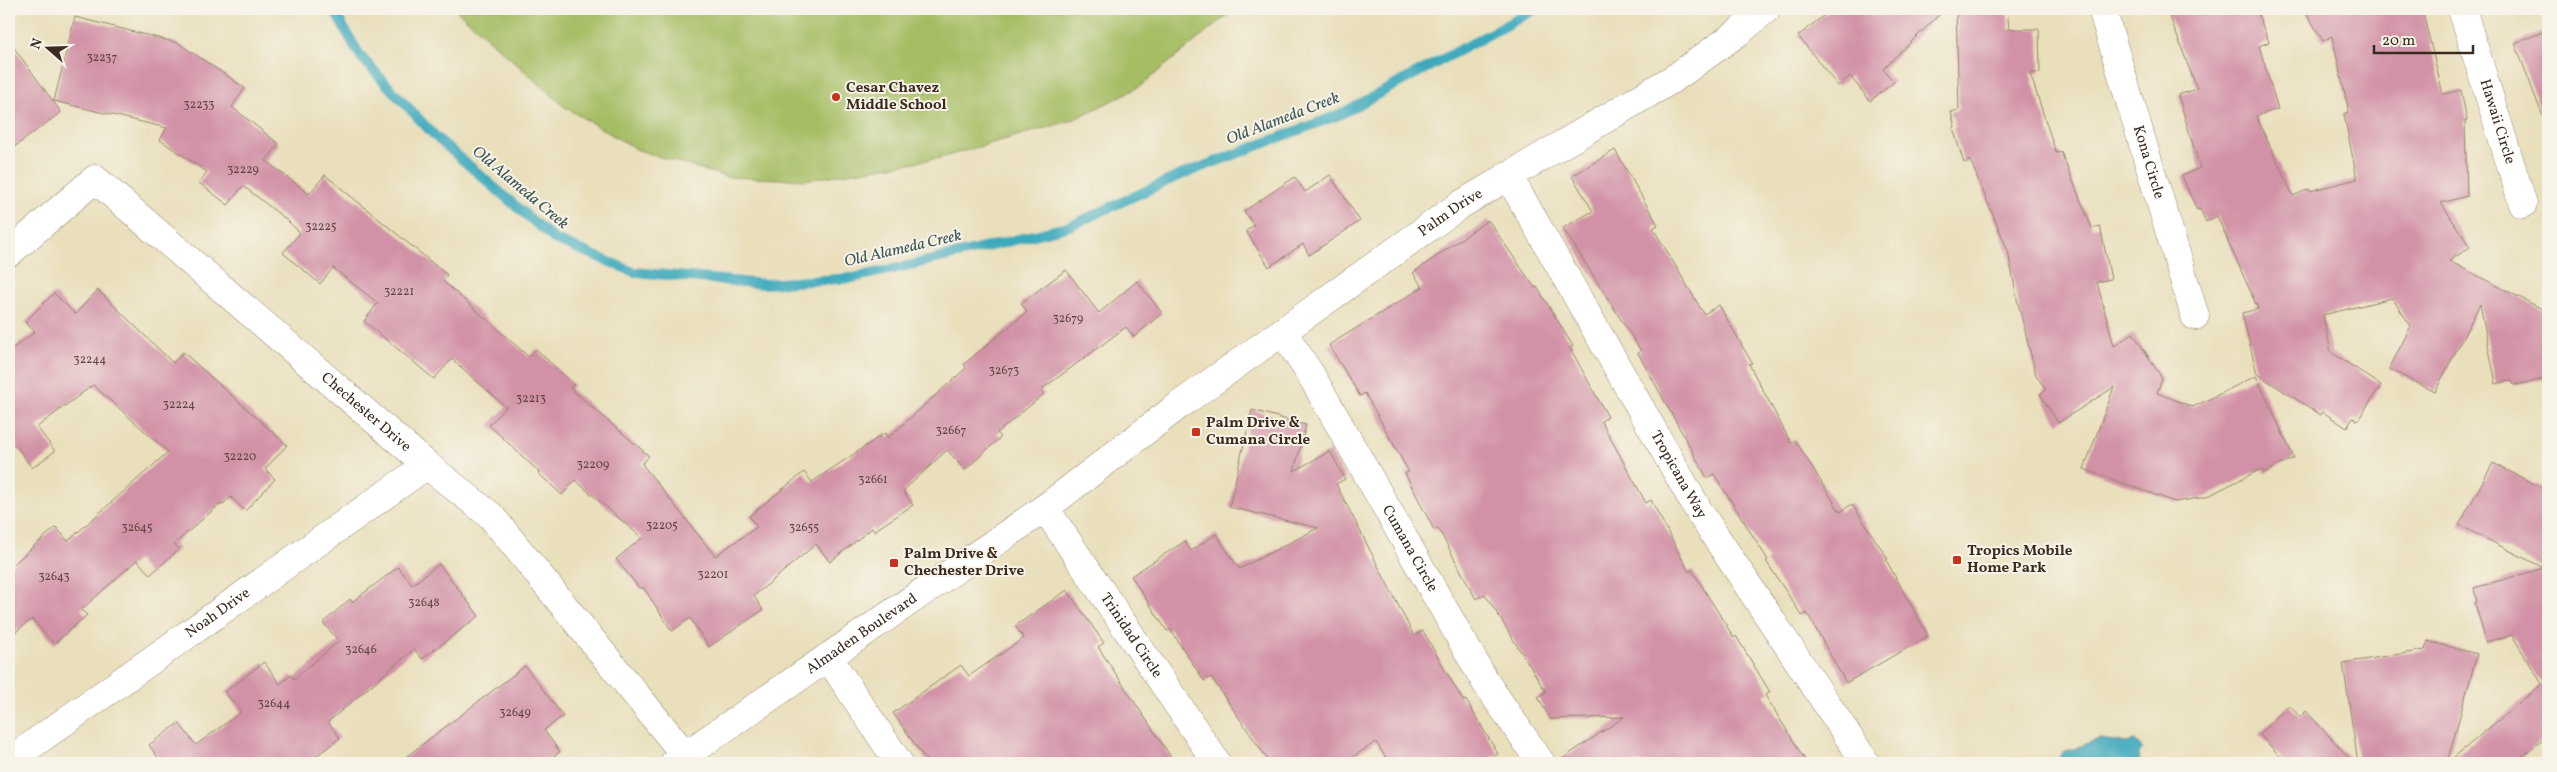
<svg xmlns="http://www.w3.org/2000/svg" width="2557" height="772" viewBox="0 0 2557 772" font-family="Vollkorn,serif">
	<rect width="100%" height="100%" fill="#f7f3e8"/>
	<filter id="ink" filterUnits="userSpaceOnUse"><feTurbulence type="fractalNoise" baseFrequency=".02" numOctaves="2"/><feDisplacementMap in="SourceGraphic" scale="10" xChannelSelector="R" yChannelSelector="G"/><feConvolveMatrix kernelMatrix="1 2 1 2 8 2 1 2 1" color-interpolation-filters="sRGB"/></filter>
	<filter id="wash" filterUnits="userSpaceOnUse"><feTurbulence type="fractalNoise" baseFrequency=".0096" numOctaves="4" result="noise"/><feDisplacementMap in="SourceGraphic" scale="20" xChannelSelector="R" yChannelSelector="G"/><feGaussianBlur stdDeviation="1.12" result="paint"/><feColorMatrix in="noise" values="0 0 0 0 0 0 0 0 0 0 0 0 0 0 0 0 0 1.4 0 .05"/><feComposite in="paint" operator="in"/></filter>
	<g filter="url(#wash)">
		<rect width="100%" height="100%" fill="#e9dfbb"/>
		<path fill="#a5bd63" stroke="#707440" d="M455 9H1235L1139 87 1073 120 940 158 806 180 726 177 638 150 566 108Z"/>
		<path fill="#3da9bc" stroke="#3c6a6d" d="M2101 739 2128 743 2134 740 2143 749 2139 753 2140 763H2055L2064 751C2078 750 2087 741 2101 739Z"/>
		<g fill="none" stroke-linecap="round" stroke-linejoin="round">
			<path stroke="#3da9bc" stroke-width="10" d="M333 9 361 57 436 137 554 239 634 272 764 284 853 278 971 251 1070 226 1178 176 1341 114 1536 9"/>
		</g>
		<g id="blocks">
			<g fill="#d191a6">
				<path d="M1832 9H1945L1883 69 1894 82 1870 101 1850 76 1838 86 1798 36Z"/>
				<path d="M1956 9H2007L2009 29H2039L2040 73H2030L2056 153 2061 152 2092 228 2100 226 2111 279 2097 282 2114 346 2133 333 2162 378 2157 393 2193 407 2256 376 2294 458 2264 473 2263 470H2259L2206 497 2175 502 2084 469 2114 387 2058 423 2040 394 2046 390 2036 375 2017 299 2008 251 1970 160 1964 163 1953 128 1955 127 1951 112 1959 110Z"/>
				<path d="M2167 9H2256L2269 42 2259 46 2278 109 2256 116 2293 196 2309 189 2310 191 2357 179 2344 114 2349 112 2332 36 2323 41 2304 9H2422L2443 94 2461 90 2467 121H2465L2467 196 2441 203 2470 247 2449 261 2548 312V368H2545L2546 379 2514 385 2513 382 2509 381 2496 384 2480 304 2435 392 2389 369 2411 326 2392 298 2323 315 2331 352 2381 385 2358 420 2353 418 2347 428 2323 412 2321 415 2257 374 2242 313 2258 309 2217 216 2206 222 2200 209 2197 210 2182 176 2200 168 2178 95 2197 89Z"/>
				<path d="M75 17 178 43 245 88 232 107 279 144 266 161 309 194 325 175 447 275 443 281 529 357 536 349 574 385 570 388 649 456 642 464 715 556 757 527 749 516 804 472 812 482 885 433 888 438 966 368 964 364 1027 312 1021 303 1066 270 1099 313 1137 281 1162 313 1134 337 1126 327 1041 390 1044 394 997 433 1001 437 965 470 947 450 903 491 913 505 874 531 872 528 830 562 816 544 754 596 763 610 709 647 690 618 672 631 643 587 640 589 616 559 642 538 575 480 562 495 538 473 539 472 489 425 506 407 452 359 434 379 364 321 378 303 333 268 320 284 283 253 300 233 287 220 243 186 228 205 199 183 207 172 160 140 167 128 54 101Z"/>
				<path d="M2548 30V124L2546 125 2515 43Z"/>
				<path d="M9 41 61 112 9 151Z"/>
				<path d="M1615 150 1658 225 1653 228 1704 314 1719 305 1752 363 1749 364 1791 443 1795 440 1840 512 1852 504 1888 559 1886 560 1928 636 1846 683 1807 613 1802 616 1766 561 1768 560 1714 474 1707 478 1638 353 1641 351 1563 228 1593 211 1572 176Z"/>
				<path d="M1330 175 1360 221 1309 255 1303 244 1269 267 1246 231 1254 225 1244 211 1295 177 1305 192Z"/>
				<path d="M1488 220 1535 288 1537 287 1573 346 1570 348 1608 417 1601 421 1646 503 1651 500 1689 572 1692 570 1734 638 1736 636 1770 692 1765 695 1807 763H1556L1624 717 1550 719 1538 697 1546 692 1485 594 1476 599 1438 528 1434 530 1405 473 1409 472 1365 393 1360 396 1329 345 1423 287 1413 273Z"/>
				<path d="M98 290 173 363 183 352 287 445 265 469 275 479 245 511 231 497 222 505 220 504 174 544 179 549 150 575 137 560 81 610 87 615 54 644 32 619 9 637V568L56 527 68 541 168 452 93 385 37 427 55 451 32 468 15 444 9 449V351L35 332 25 322 54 293 75 314Z"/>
				<path d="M1252 410 1306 425 1294 471 1330 451 1345 479 1336 484 1414 636 1423 631 1463 701 1466 700 1498 754 1483 763H1389L1376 742 1343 763H1270L1211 677 1204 681 1170 629 1167 631 1131 576 1185 541 1191 551 1216 534 1239 569 1318 528 1229 507Z"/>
				<path d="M2493 463 2548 491V735L2515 763H2447L2542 684 2512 635 2486 642 2475 603 2477 602 2474 588 2544 568 2459 525Z"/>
				<path d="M439 564 479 616 422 659 414 649 328 722 340 738 307 763H162L149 745 179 723 196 745 241 712 225 692 264 662 280 684 291 675 294 679 339 641 323 623 350 599 352 602 398 567 412 585Z"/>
				<path d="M1067 590 1104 643 1098 647 1175 763H928L893 713 961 665 969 676 1024 638 1015 626Z"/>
				<path d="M2428 641 2477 654 2447 763H2358L2343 663 2425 650Z"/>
				<path d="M525 666 563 716 544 730 560 752 545 763H398Z"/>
				<path d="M2289 705 2300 717 2306 711 2354 763H2286L2259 734Z"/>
			</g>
		</g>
	</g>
	<g filter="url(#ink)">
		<use href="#blocks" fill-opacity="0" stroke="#92846c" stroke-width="1"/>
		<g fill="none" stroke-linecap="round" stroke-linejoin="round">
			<defs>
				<g id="minor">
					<path id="s1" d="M2102 9 2195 316"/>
					<path id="s2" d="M2462 9 2523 204"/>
					<path id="s3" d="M1508 175 1700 513 1866 763"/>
					<path id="s4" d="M9 253 95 179 427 465 491 516 685 755"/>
					<path id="s5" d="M1283 332 1311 375 1486 683 1541 763"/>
					<path id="s6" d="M1045 508 1217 763"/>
					<path d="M828 657 899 763"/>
					<path id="s7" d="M9 761 427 465"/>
					<path id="s8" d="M674 763 1045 508 1178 406 1460 205 1676 77 1740 31 1766 9"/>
				</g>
			</defs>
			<use href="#minor" stroke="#92846c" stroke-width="29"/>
			<use href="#minor" stroke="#fff" stroke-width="28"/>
		</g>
	</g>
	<g fill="#c8321e" stroke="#f7f3e8" stroke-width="2">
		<circle cx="836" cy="97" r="5"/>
		<rect x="1191" y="427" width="10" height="10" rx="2.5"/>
		<rect x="1952" y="555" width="10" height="10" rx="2.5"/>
		<rect x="889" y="558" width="10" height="10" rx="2.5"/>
	</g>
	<g text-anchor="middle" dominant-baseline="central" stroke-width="4" stroke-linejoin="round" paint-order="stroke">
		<g font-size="12" fill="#604440">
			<text x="102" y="58">32237</text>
			<text x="199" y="105">32233</text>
			<text x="243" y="170">32229</text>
			<text x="321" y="227">32225</text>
			<text x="399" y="292">32221</text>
			<text x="1068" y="319">32679</text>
			<text x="90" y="360">32244</text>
			<text x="1004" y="371">32673</text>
			<text x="531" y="399">32213</text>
			<text x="179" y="405">32224</text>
			<text x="951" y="431">32667</text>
			<text x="240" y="457">32220</text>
			<text x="593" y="465">32209</text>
			<text x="873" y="480">32661</text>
			<text x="662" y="526">32205</text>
			<text x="137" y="528">32645</text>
			<text x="804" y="528">32655</text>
			<text x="713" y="575">32201</text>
			<text x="54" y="577">32643</text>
			<text x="424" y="603">32648</text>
			<text x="361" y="650">32646</text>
			<text x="274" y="704">32644</text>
			<text x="515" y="713">32649</text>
		</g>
		<g font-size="15" font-weight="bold" fill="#3b2a1e" stroke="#f7f3e8" text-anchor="start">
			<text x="846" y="88">Cesar Chavez<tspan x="846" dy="17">Middle School</tspan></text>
			<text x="1206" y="423">Palm Drive &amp;<tspan x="1206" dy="17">Cumana Circle</tspan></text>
			<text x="1967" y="551">Tropics Mobile<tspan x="1967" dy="17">Home Park</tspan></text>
			<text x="904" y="554">Palm Drive &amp;<tspan x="904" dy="17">Chechester Drive</tspan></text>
		</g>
		<g font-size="15" fill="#3b2a1e" stroke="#f7f3e8">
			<text stroke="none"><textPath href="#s2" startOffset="118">Hawaii Circle</textPath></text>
			<text stroke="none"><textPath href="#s1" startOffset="160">Kona Circle</textPath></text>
			<text stroke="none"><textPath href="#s8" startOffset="952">Palm Drive</textPath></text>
			<text stroke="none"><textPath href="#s4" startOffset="471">Chechester Drive</textPath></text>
			<text stroke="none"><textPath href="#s3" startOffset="345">Tropicana Way</textPath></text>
			<text stroke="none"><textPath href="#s5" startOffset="251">Cumana Circle</textPath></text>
			<text stroke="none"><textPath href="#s7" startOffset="256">Noah Drive</textPath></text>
			<text stroke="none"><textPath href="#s8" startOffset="228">Almaden Boulevard</textPath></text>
			<text stroke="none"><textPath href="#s6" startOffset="154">Trinidad Circle</textPath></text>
		</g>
		<g font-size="16" font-style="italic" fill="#3c5655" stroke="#f7f3e8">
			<text transform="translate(1283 119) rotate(-21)">Old Alameda Creek</text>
			<text transform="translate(520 188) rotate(40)">Old Alameda Creek</text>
			<text transform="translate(903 249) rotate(-13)">Old Alameda Creek</text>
		</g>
	</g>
	<rect width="2557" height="772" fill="none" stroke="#f7f3e8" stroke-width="30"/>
	<g transform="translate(48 48) rotate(290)" stroke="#f7f3e8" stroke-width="4" paint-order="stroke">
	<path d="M0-4L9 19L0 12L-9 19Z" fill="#3b2a1e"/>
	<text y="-8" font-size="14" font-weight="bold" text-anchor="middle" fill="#3b2a1e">N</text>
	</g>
	<path d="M2374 45v8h99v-8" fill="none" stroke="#3b2a1e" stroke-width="2.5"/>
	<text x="2382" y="45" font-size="15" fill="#3b2a1e" stroke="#f7f3e8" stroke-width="4" paint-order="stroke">20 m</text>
</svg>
